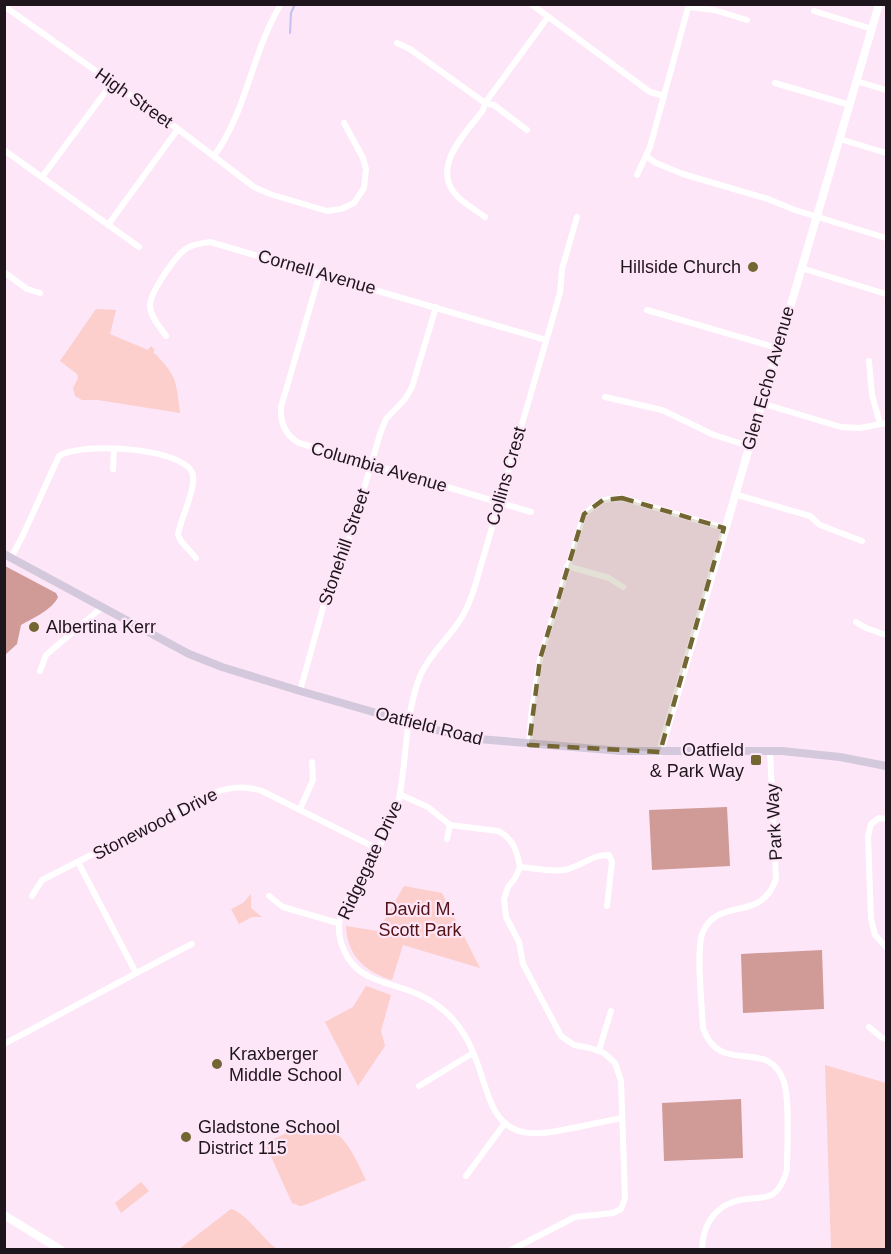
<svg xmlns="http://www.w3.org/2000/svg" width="891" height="1254" viewBox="0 0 891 1254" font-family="Helvetica,sans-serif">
	<rect width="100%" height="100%" fill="#fde6f7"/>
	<g fill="#fccecc">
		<path d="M96 309 116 310 110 334 148 350 151 346 155 350 153 352C177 375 176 381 180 413L98 400H82L75 396 73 388 78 378 77 374 60 361Z"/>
		<path d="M404 886 442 893 480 968 403 945 392 980C365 972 347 955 346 926L378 931Z"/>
		<path d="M251 894V908L262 917H252L239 924 231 909 243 903Z"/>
		<path d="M366 986 391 995 381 1031 385 1046 358 1086 325 1022 353 1007Z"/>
		<path d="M825 1065 886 1083V1249H831Z"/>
		<path d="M305 1126C309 1126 316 1125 320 1126 345 1130 356 1160 366 1180L305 1205 300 1206 292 1203 265 1143 291 1131Z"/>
		<path d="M141 1182 149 1191 121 1213 115 1203Z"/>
		<path d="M231 1209C245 1212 263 1239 277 1249H179Z"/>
	</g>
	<g fill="#d09a97">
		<path d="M5 566 56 593 58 597C52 610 33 618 21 625L17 644 5 655Z"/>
		<path d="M727 807 730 866 652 870 649 810Z"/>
		<path d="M822 950 824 1009 743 1013 741 954Z"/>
		<path d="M741 1099 743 1158 664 1161 662 1103Z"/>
	</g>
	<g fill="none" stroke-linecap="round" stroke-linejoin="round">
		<path stroke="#c2c1f0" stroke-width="2" d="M290 33 291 13 295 4"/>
		<g stroke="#fff" stroke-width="6">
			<path d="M531 4 650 92 664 96"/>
			<path d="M4 6 178 129 254 187 270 194 327 211 341 209 354 203 364 188 366 169 363 158 344 123"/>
			<path d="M689 7 714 10 747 20"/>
			<path d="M814 11 872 29"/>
			<path d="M397 43 410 49 485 103 494 105 527 130"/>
			<path d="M856 81 886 90"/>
			<path d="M775 83 850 105"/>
			<path d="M840 139 886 153"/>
			<path d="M4 150 139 247"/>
			<path d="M214 156C247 111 252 51 281 4"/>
			<path d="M646 156 656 163 683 174 768 199 795 210 886 238"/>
			<path d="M637 175 650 147 689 4"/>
			<path d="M42 177 112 83"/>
			<path d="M485 217C477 211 467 205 459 198 428 169 465 134 483 110L485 103 548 17"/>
			<path d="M577 217 562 269 560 293 475 586C471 599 466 612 458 623 446 641 430 654 421 674 408 705 407 738 403 772 401 787 400 801 394 816 386 833 378 852 367 868 348 898 326 922 348 958 363 981 387 982 410 991 433 999 453 1015 465 1036 479 1058 482 1084 493 1107 510 1142 542 1134 573 1128 589 1125 605 1121 622 1118"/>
			<path d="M108 225 178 129"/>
			<path d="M801 268 886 294"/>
			<path d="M4 272 27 289 40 293"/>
			<path d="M320 273 281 407C280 423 285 435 299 443L531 512"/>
			<path d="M647 310 777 348"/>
			<path d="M166 336C160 327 151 318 150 307 149 293 176 255 187 248 194 244 202 243 210 242L546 340"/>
			<path d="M869 361 872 395 880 424"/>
			<path d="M605 397 662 410 714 435 749 446"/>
			<path d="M761 403 841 427 860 428 886 423"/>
			<path d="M113 469 114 449"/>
			<path d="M734 494 810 516 820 525 862 541"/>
			<path d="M11 558 23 535 59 456C81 442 179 447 192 472 198 486 180 519 178 535L181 541 196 558"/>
			<path d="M567 566 609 578 623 587"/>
			<path d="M856 622 866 628 886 635"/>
			<path d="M40 671 46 655 101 608"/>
			<path d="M300 691 326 597 340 570 380 434 386 419 405 399 412 387 436 307"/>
			<path d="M529 745 531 716 540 659 584 514 603 500 622 498 724 528"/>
			<path d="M401 795 428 807 450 825 498 831C513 838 517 851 520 867L515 878 508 887 504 899 506 917 519 942 523 964 561 1036 574 1045 590 1048 604 1053 615 1063 621 1081 625 1198 621 1209 613 1213 575 1217 511 1250"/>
			<path d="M300 809 313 780 312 762"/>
			<path d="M886 819 879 818 871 824 868 836 871 919 875 935 886 947"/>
			<path d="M447 839 450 825"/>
			<path d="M78 862 136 973"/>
			<path d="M520 867C533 868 550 872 564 870 580 867 593 854 609 855L612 862 607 906"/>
			<path d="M32 896 42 880 207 796C226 787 242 785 262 791L378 849"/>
			<path d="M269 896 283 907 338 923"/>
			<path d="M869 1027 881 1037 886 1039"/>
			<path d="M4 1044C67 1011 129 976 192 944"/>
			<path d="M599 1050 611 1011"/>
			<path d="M419 1086 473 1053"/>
			<path d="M466 1176 505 1123"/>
			<path d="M702 1250C702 1229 712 1209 733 1202 760 1193 776 1208 787 1170 787 1148 790 1101 784 1082 768 1035 720 1078 703 1028 702 1007 696 952 702 934 717 895 761 924 776 879L770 751"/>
		</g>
		<g stroke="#fff" stroke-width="8">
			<path d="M660 752 879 4"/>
			<path d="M4 1215 61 1250"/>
		</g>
		<path stroke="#d4c8dc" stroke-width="8" d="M4 554 189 654 222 667 300 691 436 730 479 739 621 751H782L840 757 886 766"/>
	</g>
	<path fill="#746633" fill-opacity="0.2" stroke="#746633" stroke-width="4.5" stroke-dasharray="12 8" stroke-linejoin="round" d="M622 498 724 528 660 752 529 745 540 659 584 514 603 500Z"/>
	<g fill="#746633" stroke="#fde6f7" stroke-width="2">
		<circle cx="753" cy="267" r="6"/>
		<circle cx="34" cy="627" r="6"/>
		<rect x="750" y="754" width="12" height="12" rx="3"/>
		<circle cx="217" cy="1064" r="6"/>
		<circle cx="186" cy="1137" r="6"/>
	</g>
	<g text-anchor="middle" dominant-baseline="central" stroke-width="4.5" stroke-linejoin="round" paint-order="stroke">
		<g font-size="18" fill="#1f151d" stroke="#fde6f7">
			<text transform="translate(134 98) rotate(35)">High Street</text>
			<text transform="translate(317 272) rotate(16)">Cornell Avenue</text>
			<text transform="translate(768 378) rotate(-74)">Glen Echo Avenue</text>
			<text transform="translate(379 467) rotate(16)">Columbia Avenue</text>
			<text transform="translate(506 476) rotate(-74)">Collins Crest</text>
			<text transform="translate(344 547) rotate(-71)">Stonehill Street</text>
			<text transform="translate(429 726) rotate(14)">Oatfield Road</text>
			<text transform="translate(774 822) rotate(-93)">Park Way</text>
			<text transform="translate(155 824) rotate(-27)">Stonewood Drive</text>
			<text transform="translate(370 860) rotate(-65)">Ridgegate Drive</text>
		</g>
		<g font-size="18" fill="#1f151d" stroke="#fde6f7" text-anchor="start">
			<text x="741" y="267" text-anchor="end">Hillside Church</text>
			<text x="46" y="627">Albertina Kerr</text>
			<text x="744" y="750" text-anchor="end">Oatfield<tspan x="744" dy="21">&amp; Park Way</tspan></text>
			<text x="229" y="1054">Kraxberger<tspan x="229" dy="21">Middle School</tspan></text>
			<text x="198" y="1127">Gladstone School<tspan x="198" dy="21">District 115</tspan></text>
		</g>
		<g font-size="18" fill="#531216" stroke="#fde6f7">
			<text x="420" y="909">David M.<tspan x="420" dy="21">Scott Park</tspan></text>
		</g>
	</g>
	<rect width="891" height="1254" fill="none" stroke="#1f151d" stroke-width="12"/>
</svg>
